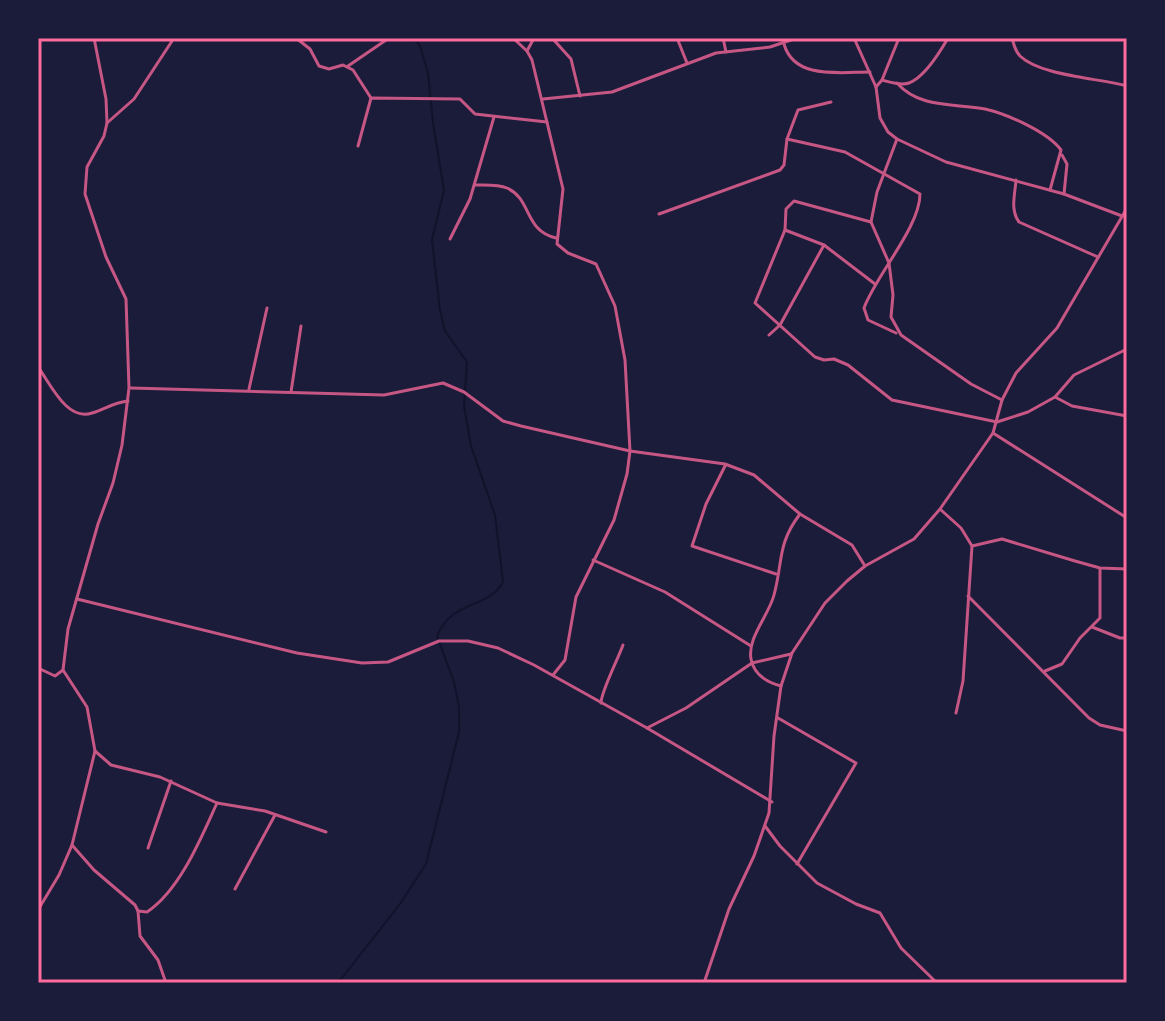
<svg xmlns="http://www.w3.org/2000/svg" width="1165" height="1021" viewBox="0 0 1165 1021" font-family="Roboto,sans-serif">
	<rect width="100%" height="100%" fill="#1b1b3a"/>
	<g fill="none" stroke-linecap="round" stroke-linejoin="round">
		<path stroke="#12122b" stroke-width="2" d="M338 983 400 904 426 864 459 732V707L454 682 437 636C452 599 489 609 503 582L495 515 471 446 464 406 467 362 445 331 440 310 432 240 444 190 433 123 428 73 420 46 414 38"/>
		<g stroke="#c65784" stroke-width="3">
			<path d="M296 38 310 49 319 66 329 69 343 65 353 70 371 98"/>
			<path d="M513 38 527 51 532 60 563 189 557 244 568 253 596 264 615 306 625 360 630 451 627 474 614 520 576 597 565 660 553 675"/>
			<path d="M552 38 571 59 580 96"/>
			<path d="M677 38 687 63"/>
			<path d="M723 38 726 52"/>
			<path d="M854 38 876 87 880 118 888 132 897 139 946 162 1064 194 1122 216"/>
			<path d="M1012 38C1014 45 1015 51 1020 56 1041 76 1098 78 1127 86"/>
			<path d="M784 44C794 80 840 72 870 72"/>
			<path d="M527 51 534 38"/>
			<path d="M348 66 389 38"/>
			<path d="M882 80C890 82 901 86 909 83 925 77 940 52 948 38"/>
			<path d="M897 83C920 109 954 103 985 109 1007 114 1048 132 1061 150L1050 190"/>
			<path d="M876 87 882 80 899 38"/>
			<path d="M543 99 612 92 716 53 770 47 797 38"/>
			<path d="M107 123 134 99 174 38"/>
			<path d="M787 139 845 152 920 194C920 227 876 275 864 308L868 320 896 333"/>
			<path d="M897 139 877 192 871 222 889 263 893 295 891 317 901 335 971 384 1002 400"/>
			<path d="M358 146 371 98 460 99 475 114 547 122"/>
			<path d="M1062 155 1067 164 1064 194"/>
			<path d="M1016 180C1015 195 1010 210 1019 222L1098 257"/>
			<path d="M475 185C485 185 498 184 507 188 532 199 524 231 556 238"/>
			<path d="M659 214 780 170 784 165 787 139 798 110 831 102"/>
			<path d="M871 222 794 201 786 209 785 230 755 303 815 357 824 360 834 359 848 365 892 400 997 422 1028 412 1055 397 1074 375 1127 349"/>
			<path d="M785 230 824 245 875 284"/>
			<path d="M450 239 470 199 494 117"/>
			<path d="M769 335 780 325 824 245"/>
			<path d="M38 367C50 383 67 422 92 413 105 409 115 402 128 401"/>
			<path d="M131 388 384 395 443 383 464 392 503 421 521 426 630 451 725 464 754 475 800 514 852 545 865 566"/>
			<path d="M249 389 267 308"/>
			<path d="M291 392 301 326"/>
			<path d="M1055 397 1072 406 1127 416"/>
			<path d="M993 433 1127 518"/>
			<path d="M725 466 706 504 692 546 776 574"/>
			<path d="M941 510 961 528 972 546 1002 539 1075 561 1100 568 1127 569"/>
			<path d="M593 560 665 592 751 646"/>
			<path d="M968 596 1089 718 1100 725 1127 731"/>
			<path d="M77 599 297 653 362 663 388 662 439 641H468L498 648 534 665 647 728 772 802"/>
			<path d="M1092 627 1120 638H1127"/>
			<path d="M38 668 55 676 63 670"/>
			<path d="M1045 671 1062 664 1080 638 1100 618V569"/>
			<path d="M781 686C766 682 754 675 751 659 747 638 769 615 774 595 783 562 777 544 800 514"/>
			<path d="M601 703C601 692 618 659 623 645"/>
			<path d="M956 713 963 681 972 546"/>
			<path d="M778 718 856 763 797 864"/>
			<path d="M647 728 686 708 752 663 791 654"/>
			<path d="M95 751 111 765 160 777 217 803 265 811 326 832"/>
			<path d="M765 826 780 846 817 883 856 904 880 913 901 948 937 983"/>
			<path d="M72 845 94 870 135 905 138 911 140 936 158 960 166 983"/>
			<path d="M148 848 171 781"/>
			<path d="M235 889 275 815"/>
			<path d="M38 910 59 875 72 845 95 751 87 707 63 670 68 629 98 524 113 483 122 445 129 388 126 299 106 257 85 194 87 167 104 136 107 123 106 99 94 38"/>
			<path d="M138 911 147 912C180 890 201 838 217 803"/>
			<path d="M704 983 729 909 754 856 769 813 774 736 781 686 792 653 825 603 847 581 865 566 914 539 940 509 993 433 1002 400 1016 373 1057 328 1127 208"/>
		</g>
	</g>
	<rect width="1165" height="1021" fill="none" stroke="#1b1b3a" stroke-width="80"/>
	<rect x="40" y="40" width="1085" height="941" fill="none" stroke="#ff6b9d" stroke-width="3"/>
</svg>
